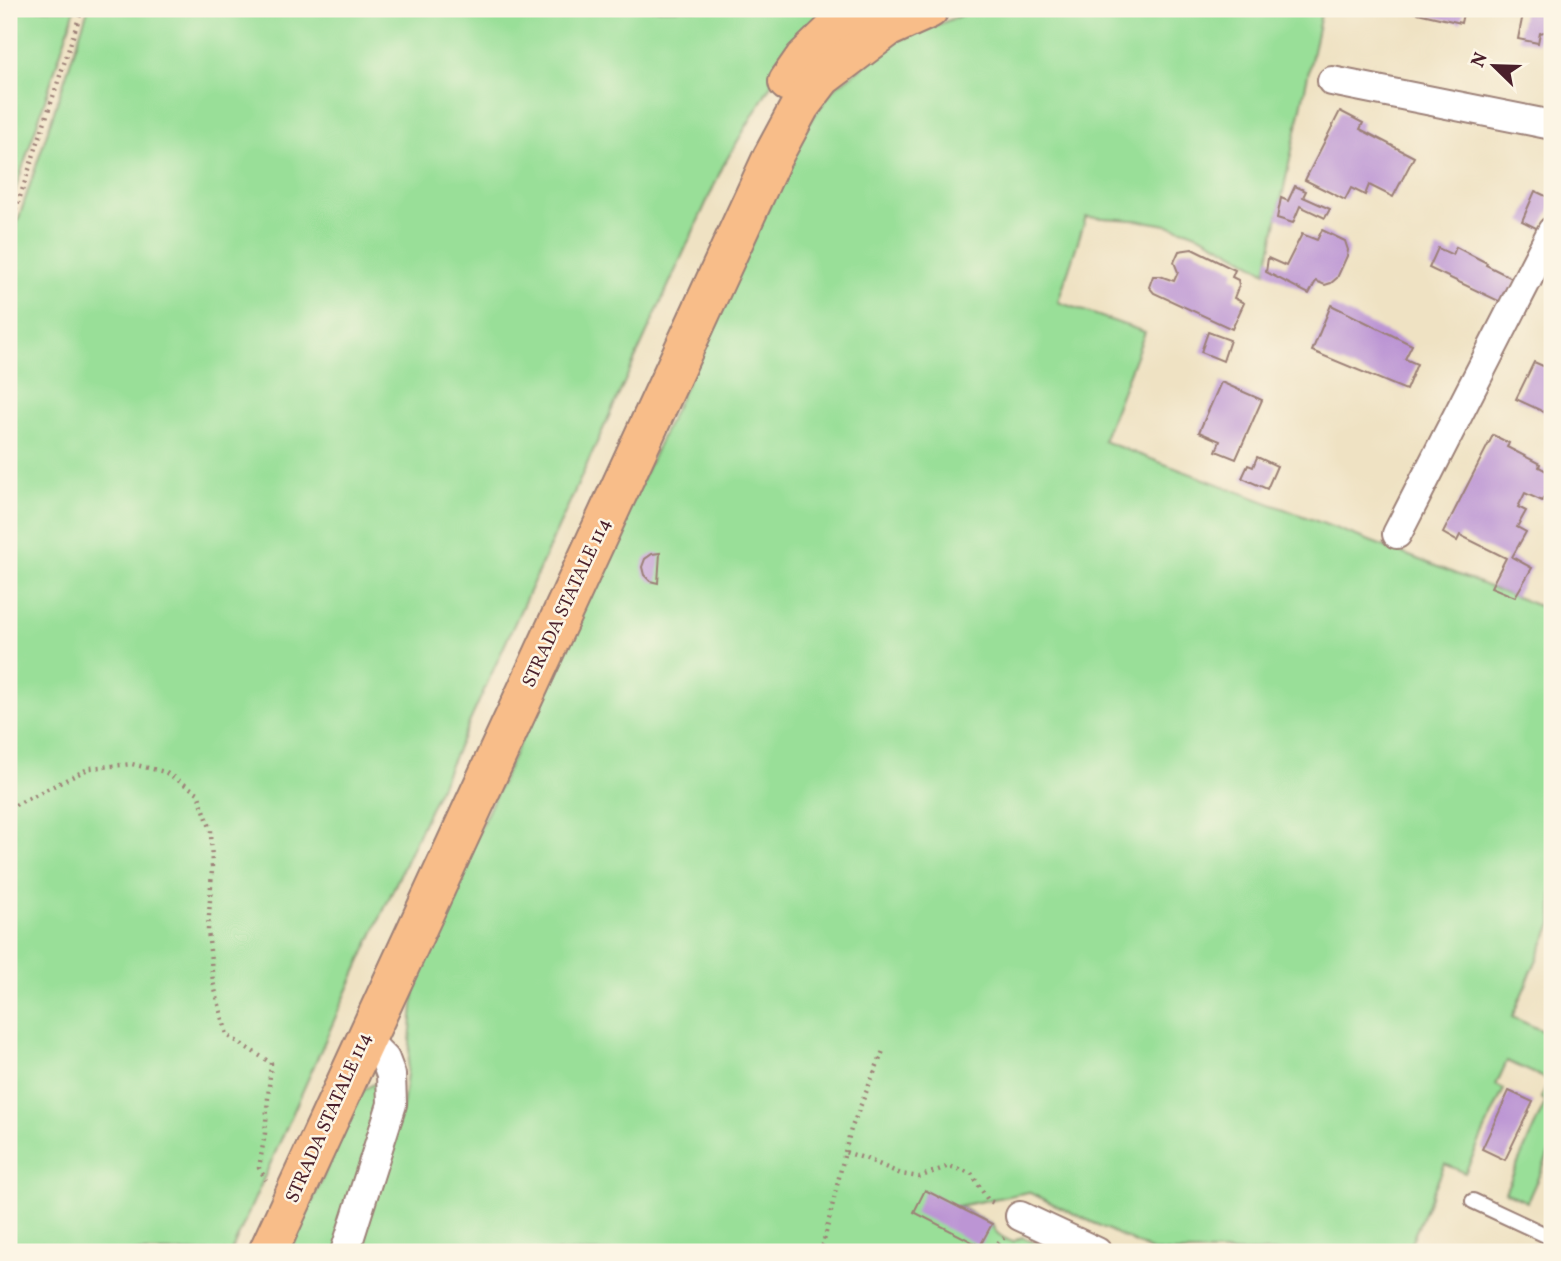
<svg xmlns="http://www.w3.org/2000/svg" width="1561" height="1261" viewBox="0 0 1561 1261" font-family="Vollkorn,serif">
	<rect width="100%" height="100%" fill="#fcf5e5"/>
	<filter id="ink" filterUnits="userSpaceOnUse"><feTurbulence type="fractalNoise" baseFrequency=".0143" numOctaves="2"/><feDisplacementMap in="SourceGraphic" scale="14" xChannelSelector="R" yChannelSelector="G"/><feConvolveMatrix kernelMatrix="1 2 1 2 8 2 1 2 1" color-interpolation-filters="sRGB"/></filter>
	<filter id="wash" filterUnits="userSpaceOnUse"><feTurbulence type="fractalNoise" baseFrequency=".00686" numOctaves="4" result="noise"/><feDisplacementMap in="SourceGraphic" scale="28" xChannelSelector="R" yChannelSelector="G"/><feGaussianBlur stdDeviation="1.57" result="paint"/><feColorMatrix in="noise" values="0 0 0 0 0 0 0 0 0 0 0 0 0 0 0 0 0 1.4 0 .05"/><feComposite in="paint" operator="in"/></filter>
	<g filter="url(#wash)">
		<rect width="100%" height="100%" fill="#efe2c3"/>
		<g fill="#99df98" stroke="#727f62" stroke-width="2">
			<path d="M9 9H75L9 209Z"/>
			<path d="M88 9H836L800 35 723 166 361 960 231 1252H9V248Z"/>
			<path d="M977 9H1322L1266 272C1244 260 1222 245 1199 235 1164 220 1124 219 1086 217L1058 302 1145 332 1103 441 1399 552 1552 611V924L1512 1017 1552 1035V1147L1527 1202 1505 1192 1546 1101 1541 1098 1549 1080 1507 1061 1496 1085 1504 1089 1465 1173 1445 1164 1407 1252H1155L1028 1192 958 1206 992 1224C996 1235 1002 1237 1012 1242L1022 1237 1055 1252H358L403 1106 409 1056 416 966 805 129 833 89 897 41Z"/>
			<path d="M374 1084 383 1087 337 1252H290L359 1095 366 1088Z"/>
		</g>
		<g id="blocks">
			<g fill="#bc95d4">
				<path d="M1410 9H1464L1461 23 1409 11Z"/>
				<path d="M1524 9H1552V30L1540 33 1538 43 1518 39Z"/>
				<path d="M1340 111 1363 123 1360 129 1414 157 1393 197 1369 185 1365 195 1351 188 1345 200 1305 180Z"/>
				<path d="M1295 186 1306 191 1303 197 1330 209 1325 218 1300 206 1293 223 1277 218 1281 198 1288 201Z"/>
				<path d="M1535 191 1552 199V206L1540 230 1522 221Z"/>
				<path d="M1322 230 1345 241 1348 250 1347 256 1337 278 1331 283 1325 285 1316 281 1309 294 1266 272 1268 258 1286 266 1302 234 1317 240Z"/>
				<path d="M1456 247 1487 263 1486 265 1516 280 1505 304 1429 268 1438 248 1453 255Z"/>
				<path d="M1192 249 1235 270 1232 277 1238 280 1239 285 1234 298 1244 303 1232 329 1154 293 1149 287 1153 276H1160L1174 281 1178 272 1174 262 1179 251Z"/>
				<path d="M1331 305 1412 345 1405 359 1417 364 1406 390 1312 351Z"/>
				<path d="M1208 332 1230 340 1223 361 1201 352Z"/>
				<path d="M1534 362 1552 370V409L1549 407 1546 413 1516 399Z"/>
				<path d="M1221 382 1262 400 1236 459 1216 451 1220 441 1199 432Z"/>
				<path d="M1493 435 1509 443 1507 447 1540 464 1539 467 1552 474V491L1548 488 1542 501 1525 493 1518 507 1526 511 1517 527 1526 532 1512 557 1532 568 1515 597 1491 587 1506 558 1460 535 1457 541 1443 533Z"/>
				<path d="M1257 457 1277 466 1267 489 1242 478 1248 465 1253 467Z"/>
				<path d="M660 553 658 583 650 581 644 575 642 567 645 559 652 554Z"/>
				<path d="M1509 1091 1533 1102 1505 1160 1482 1149Z"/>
				<path d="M925 1190 992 1224 980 1246 914 1212Z"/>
			</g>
		</g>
	</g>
	<g filter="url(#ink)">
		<use href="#blocks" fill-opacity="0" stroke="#9c8077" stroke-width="2"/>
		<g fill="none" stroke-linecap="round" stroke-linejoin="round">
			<defs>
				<path id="lane" d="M1473 1201 1552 1238"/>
				<g id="street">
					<path d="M1332 81 1552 125"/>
					<path d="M1397 534 1552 231"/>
					<path d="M1020 1216 1097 1252"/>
					<path d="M345 1252 392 1104 391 1075 385 1059 365 1039"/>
				</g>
				<g id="primary">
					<path d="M788 82 804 59 833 31 868 9"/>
					<path d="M268 1252 772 158 800 106 822 77 887 28 929 9"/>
				</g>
			</defs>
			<use href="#lane" stroke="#9c8077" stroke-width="18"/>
			<use href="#street" stroke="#9c8077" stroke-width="32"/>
			<use href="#primary" stroke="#9c8077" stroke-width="42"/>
			<g stroke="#9c8077" stroke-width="4.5" stroke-dasharray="2 5" stroke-linecap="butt">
				<path d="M9 230 82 9"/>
				<path d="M9 808 90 768 132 764 165 772 198 793 211 830 212 870 208 930 213 982 227 1035 271 1063 265 1133 259 1168 266 1180"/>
				<path d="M845 1152 851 1129 883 1051"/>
				<path d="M792 1252H806"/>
				<path d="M809 1252 823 1245 845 1152 867 1159 901 1174 919 1177 949 1166 971 1173 988 1200 996 1204"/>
				<path d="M987 1252 1004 1238"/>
			</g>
			<use href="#lane" stroke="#fff" stroke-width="14"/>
			<use href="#street" stroke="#fff" stroke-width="28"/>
			<use href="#primary" stroke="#f8bd89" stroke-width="38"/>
		</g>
	</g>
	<g text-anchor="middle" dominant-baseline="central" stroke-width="5" stroke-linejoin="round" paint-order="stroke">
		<g font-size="19" fill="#4a1f2b" stroke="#fcf5e5">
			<text transform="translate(567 603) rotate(-65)">STRADA STATALE 114</text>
			<text transform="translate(329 1118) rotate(-66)">STRADA STATALE 114</text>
		</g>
	</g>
	<rect width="1561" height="1261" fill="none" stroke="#fcf5e5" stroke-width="35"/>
	<g transform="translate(1494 66) rotate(293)" stroke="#fcf5e5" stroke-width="5" paint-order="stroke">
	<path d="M0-5L12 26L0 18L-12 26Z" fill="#4a1f2b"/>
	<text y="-10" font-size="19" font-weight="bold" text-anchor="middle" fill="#4a1f2b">N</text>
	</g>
</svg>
